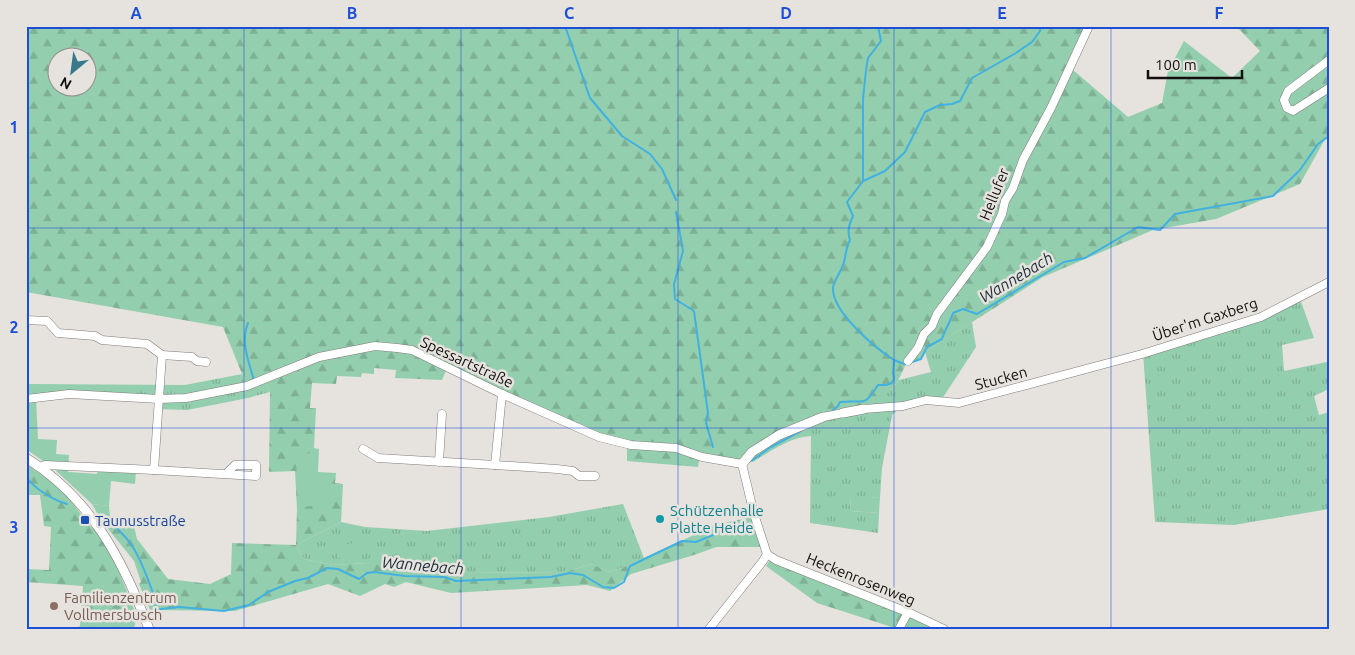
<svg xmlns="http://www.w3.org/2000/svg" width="1355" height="655" viewBox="0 0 1355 655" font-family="Ubuntu,sans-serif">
	<defs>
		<pattern id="grass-tufts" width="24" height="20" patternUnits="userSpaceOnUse" patternTransform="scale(1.25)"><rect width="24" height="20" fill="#93ceae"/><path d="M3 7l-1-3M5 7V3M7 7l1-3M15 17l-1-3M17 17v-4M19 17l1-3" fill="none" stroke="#7eb094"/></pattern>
		<pattern id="forest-firs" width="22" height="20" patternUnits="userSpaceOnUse" patternTransform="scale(1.25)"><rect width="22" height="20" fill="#93ceae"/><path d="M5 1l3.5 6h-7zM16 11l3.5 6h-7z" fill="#7eb094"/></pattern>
	</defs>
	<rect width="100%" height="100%" fill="#e6e2de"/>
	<g fill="url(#grass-tufts)">
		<path d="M1299 296 1314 338 1282 345 1284 371 1327 362 1329 373V389L1314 396 1319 415 1329 412V509L1234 525 1155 522 1143 352 1260 316Z"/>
		<path d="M972 322 976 347 940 402 903 406 892 415 882 468 880 498 851 496 850 511 879 513 878 533 810 523 811 436C790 437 771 451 753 462L751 461 754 453 822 417 891 390 899 380 931 372 925 352Z"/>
		<path d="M242 374 247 386 264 379 270 392 248 398 187 410 158 409 159 399 69 394 26 399V384L185 385Z"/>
		<path d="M623 504 644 558 624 567 609 572 592 564 564 572 467 573 379 553 368 563 333 565 304 559 296 545 341 522 365 527 427 531 549 517Z"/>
	</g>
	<g fill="url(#forest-firs)" fill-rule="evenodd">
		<path d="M26 26H1093L1073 70 1128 117 1162 103 1168 71 1184 41 1232 78 1260 51 1236 26H1329V132L1300 184 1216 219 1153 230 1043 277 925 352 921 359 909 363 905 366 898 381 891 390 883 397 864 409 823 417 779 435 742 464 700 454 698 467 627 461V444L599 437 447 368 442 380 395 378 396 370 374 368V374L362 373 361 377 337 376 336 384 312 383 310 408H316L314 448 319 449 318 472 336 473 335 483 343 484 341 522 296 545 304 559 333 565 368 563 370 556 379 553 467 573 564 572 592 564 609 572 624 567 718 524 753 517 760 540V547H716L697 554 631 574 610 591 587 585 451 593 406 582 394 587 385 584 360 596 328 584 235 611 150 610 139 584 141 582 134 561 101 520 92 504 109 506 110 517 132 518 137 539 168 579 210 584 231 574 232 543 296 545 297 509 295 471 269 472 270 392 264 379 247 386 223 327 26 292ZM58 58H88V88H58Z"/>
		<path d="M26 464 63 490 89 525 96 531 111 552 134 609 136 620 134 629H76L80 626 83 586 26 582V569L49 570 51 527 44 526 40 495H26Z"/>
		<path d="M770 560 927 623 938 629H898L817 603 766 566Z"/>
	</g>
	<g fill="#93ceae">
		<path d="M36 399 38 439 57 440 56 454 69 455 68 472 97 474 98 469 136 471 135 484 111 481 109 506 92 504 53 468 26 449V401Z"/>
		<path d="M317 453 318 478 331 503 298 508 296 454Z"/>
		<path d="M851 495 880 498 879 513 850 511Z"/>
		<path d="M358 542 360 554 338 558 336 547Z"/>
	</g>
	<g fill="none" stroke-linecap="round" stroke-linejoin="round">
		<g stroke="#41b1e1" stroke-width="2">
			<path d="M565 26 590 98 622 136 650 154 662 169 676 200"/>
			<path d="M863 181V99L866 70 868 58 881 41 878 26"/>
			<path d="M676 212 683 251 674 284 675 299 694 311 708 413 706 423 713 447"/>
			<path d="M248 323C240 343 249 361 254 381"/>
			<path d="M894 360C875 348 831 311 833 287 834 281 842 270 844 262 846 254 846 247 850 240 847 231 849 225 853 216L847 202 863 181 885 171 905 152 925 112 940 105 952 104 960 101 972 78 1016 53 1032 42 1040 31V26"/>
			<path d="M912 362 921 359 927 347 942 339C945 329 950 323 953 313L963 309 977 314 1064 262 1085 258 1138 227 1160 230 1175 214 1273 196 1300 170 1318 144 1329 136"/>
			<path d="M832 411 838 406 840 402C864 399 863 409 878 385H886L892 383 894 378 893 373 894 360 904 364 907 363"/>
			<path d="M751 461 771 447 801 431"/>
			<path d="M26 477C35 489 53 500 67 504"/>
			<path d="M97 515C135 534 143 566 157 604L154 608"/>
			<path d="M152 610 179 607 224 611 249 605 268 592 295 581 308 578 327 568 338 569 359 579 367 573 374 572 405 576 444 577 456 581 551 577 570 573 583 575 603 587 614 588 624 582 630 566 682 541 696 542 713 535"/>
		</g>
		<defs>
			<g id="minor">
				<path d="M1329 60 1288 91 1284 100 1287 108 1293 111 1329 88"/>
				<path d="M26 320 47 321 58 333 95 336 102 340 147 344 162 355 154 470 45 465 40 467"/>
				<path d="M162 355 192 357 197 361 206 362"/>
				<path d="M908 361 918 348 924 334 932 326 937 314 987 247 1002 214 1005 201 1013 188 1023 160 1051 108 1089 26"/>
				<path d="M26 399 69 394 159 399 186 398 247 386 319 357 375 346 397 348 412 350 502 394 599 437 631 445 676 448 702 457 742 464 754 514 767 554 763 561 709 629"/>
				<path d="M864 409 903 406 926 400 959 403 1142 354 1261 317 1329 282"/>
				<path d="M823 417 843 413"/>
				<path d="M363 449 378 458 495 465 502 394"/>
				<path d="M439 462 442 414"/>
				<path d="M495 465 557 469 573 471 579 476H595"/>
				<path d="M154 470 256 476V465H235L226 474"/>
				<path d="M767 554 776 560 912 614 944 629"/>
				<path d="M899 629 908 612"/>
			</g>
			<g id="tertiary">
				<path d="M843 413 864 409"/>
				<path d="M26 458C91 498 123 560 149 629"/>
				<path d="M742 464 752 452 779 435 823 417"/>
			</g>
		</defs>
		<use href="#minor" stroke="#807c79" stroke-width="9"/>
		<use href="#tertiary" stroke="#807c79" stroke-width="10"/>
		<use href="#minor" stroke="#fff" stroke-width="8"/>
		<use href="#tertiary" stroke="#fff" stroke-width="9"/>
	</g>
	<path fill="none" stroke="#1d4ed8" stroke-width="1" stroke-opacity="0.55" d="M244 26V629M461 26V629M678 26V629M894 26V629M1111 26V629M26 228H1329M26 428H1329"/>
	<circle fill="#0f9aa8" stroke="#e6e2de" stroke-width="2" cx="660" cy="519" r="5"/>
	<rect fill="#1a4fb4" stroke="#e6e2de" stroke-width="2" x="80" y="515" width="10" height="10" rx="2.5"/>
	<circle fill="#8d6e63" stroke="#e6e2de" stroke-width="2" cx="54" cy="606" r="5"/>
	<g text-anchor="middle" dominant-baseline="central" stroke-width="5" stroke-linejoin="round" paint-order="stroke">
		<g font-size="15" fill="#11100f" stroke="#e6e2de">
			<text transform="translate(994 194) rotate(-68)">Hellufer</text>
			<text transform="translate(1205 319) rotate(-18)">Über'm Gaxberg</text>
			<text transform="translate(467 362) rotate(25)">Spessartstraße</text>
			<text transform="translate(1001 378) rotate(-15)">Stucken</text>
			<text transform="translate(861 579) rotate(22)">Heckenrosenweg</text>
		</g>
		<g font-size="15" fill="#0d838f" stroke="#e6e2de" text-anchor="start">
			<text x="670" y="510">Schützenhalle<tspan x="670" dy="17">Platte Heide</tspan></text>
		</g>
		<g font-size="15" fill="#164399" stroke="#e6e2de" text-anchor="start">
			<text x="95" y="520">Taunusstraße</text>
		</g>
		<g font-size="15" fill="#785e54" stroke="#e6e2de" text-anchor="start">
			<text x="64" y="597">Familienzentrum<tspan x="64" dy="17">Vollmersbusch</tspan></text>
		</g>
		<g font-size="16" font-style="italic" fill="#1b2e37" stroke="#e6e2de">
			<text transform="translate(1016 277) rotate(-31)">Wannebach</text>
			<text transform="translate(423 565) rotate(5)">Wannebach</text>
		</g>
	</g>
	<rect width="1355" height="655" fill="none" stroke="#e6e2de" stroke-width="55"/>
	<g transform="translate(72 72) rotate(209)"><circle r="24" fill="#e6e2de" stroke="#918e8b"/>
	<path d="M0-4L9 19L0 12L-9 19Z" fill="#37788b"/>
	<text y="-8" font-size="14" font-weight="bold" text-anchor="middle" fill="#11100f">N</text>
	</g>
	<path d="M1148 70v8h94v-8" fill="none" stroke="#11100f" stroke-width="2.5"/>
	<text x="1155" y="70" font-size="15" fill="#11100f" stroke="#e6e2de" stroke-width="4" paint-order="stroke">100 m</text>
	<rect x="28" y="28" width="1300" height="600" fill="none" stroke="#1d4ed8" stroke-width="2"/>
	<g font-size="16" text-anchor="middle" font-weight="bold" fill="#1d4ed8">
		<text x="136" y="19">A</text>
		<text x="352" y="19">B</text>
		<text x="569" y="19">C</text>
		<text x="786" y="19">D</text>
		<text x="1002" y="19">E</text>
		<text x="1219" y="19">F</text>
		<text x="14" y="133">1</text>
		<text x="14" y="333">2</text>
		<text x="14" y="533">3</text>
	</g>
</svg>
